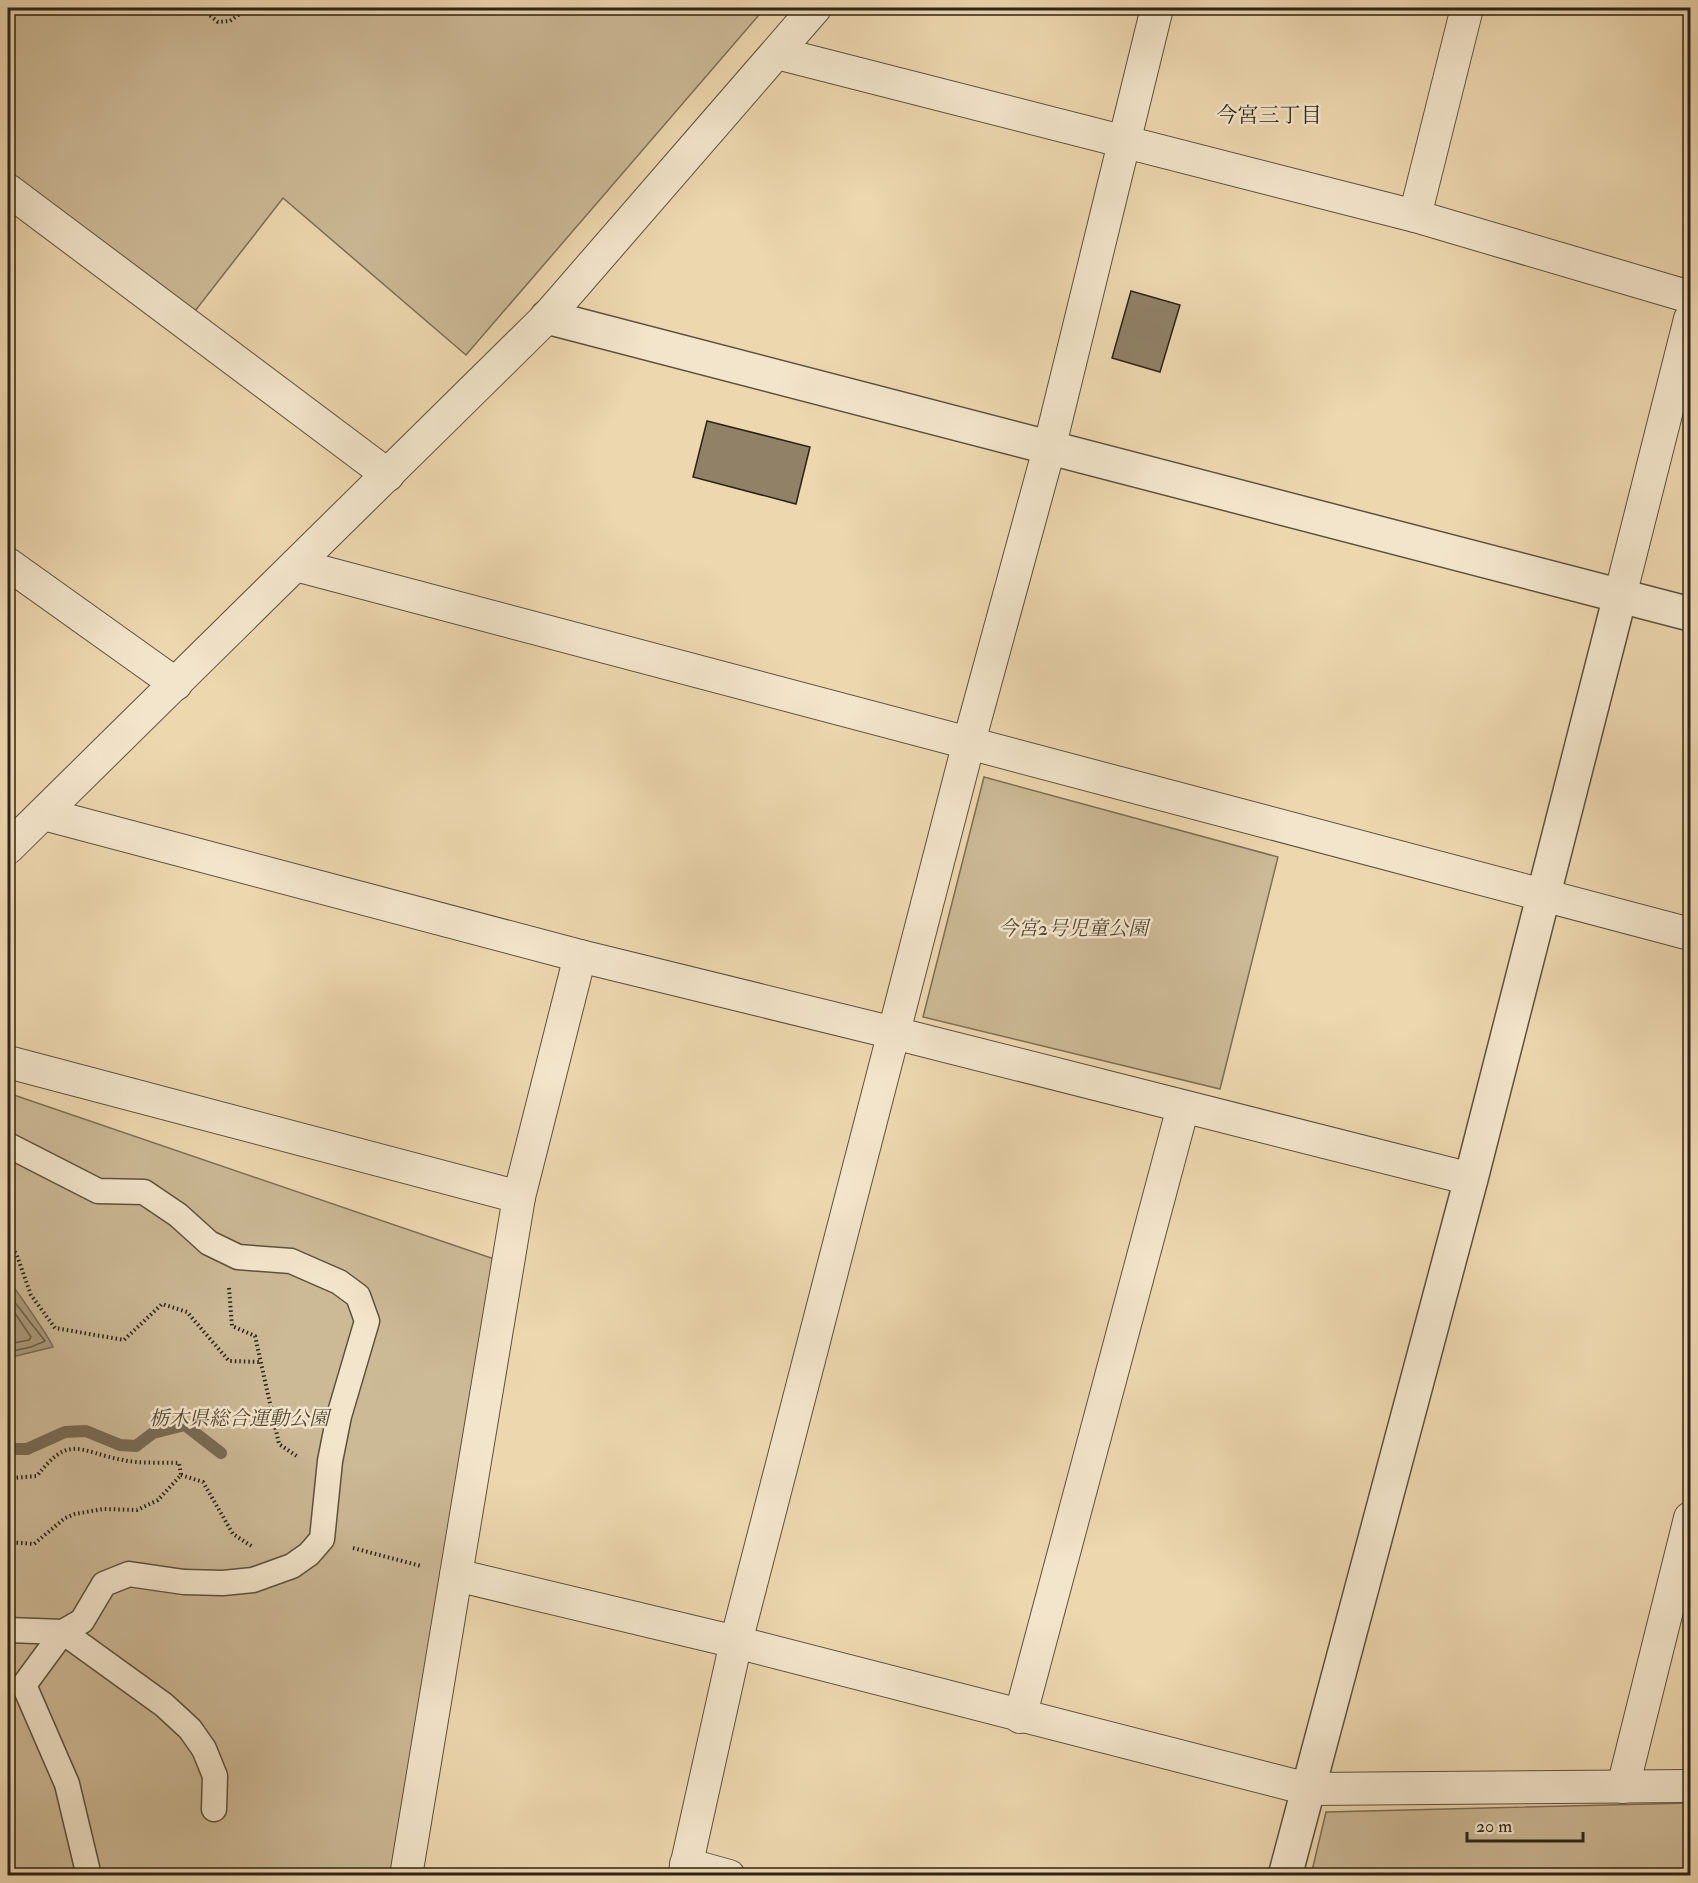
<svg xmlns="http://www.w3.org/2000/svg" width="1698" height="1883" viewBox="0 0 1698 1883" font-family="'IM FELL Double Pica','Noto Serif JP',serif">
	<rect width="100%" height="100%" fill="#edd7af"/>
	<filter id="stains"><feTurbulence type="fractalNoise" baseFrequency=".00333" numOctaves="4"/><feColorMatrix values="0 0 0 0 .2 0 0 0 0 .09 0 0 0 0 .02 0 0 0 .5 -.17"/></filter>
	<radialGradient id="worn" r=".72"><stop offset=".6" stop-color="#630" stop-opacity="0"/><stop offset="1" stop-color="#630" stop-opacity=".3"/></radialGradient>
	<g fill="#ccb996" stroke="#7c6e58" stroke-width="1.5">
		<path d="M8 8H765L466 355 283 198 195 311 8 173Z"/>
		<path d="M984 777 1278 857 1220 1089 923 1017Z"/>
		<path d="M8 1093 503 1262 393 1875 8 1876Z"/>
		<path d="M1690 1803V1875H1311L1326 1812Z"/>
	</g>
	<path fill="#ac9a7c" stroke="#796b54" stroke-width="1.5" d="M8 1280C11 1282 51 1340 53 1347L8 1358Z"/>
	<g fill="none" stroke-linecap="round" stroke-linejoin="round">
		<g stroke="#6c5f4a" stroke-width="1.5">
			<path d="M8 1286 16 1304 45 1341 31 1347 8 1352"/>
			<path d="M8 1303 31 1337 29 1340 8 1344"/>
		</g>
		<path stroke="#796b54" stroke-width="12" d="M8 1449H27L65 1432 86 1431 120 1445 136 1446 153 1433 185 1425 221 1453"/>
	</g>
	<g fill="#918167" stroke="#2d2419" stroke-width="1.5">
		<path d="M1131 291 1180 305 1160 372 1112 358Z"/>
		<path d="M707 421 810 447 796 504 693 477Z"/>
	</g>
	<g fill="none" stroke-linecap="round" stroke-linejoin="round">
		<defs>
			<g id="pedestrian">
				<path d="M8 1145 98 1191 144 1192 178 1215 209 1243 238 1257 291 1261 339 1282 358 1296 367 1321 339 1416 330 1461 322 1539 309 1554 292 1566 253 1580 223 1583 184 1582 129 1574 104 1584 82 1621 63 1632 24 1685 67 1784 89 1876"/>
				<path d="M8 1630 63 1632 164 1705 190 1729 204 1749 215 1776 214 1809"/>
			</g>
			<g id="minor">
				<path d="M777 53 1415 216 1690 297"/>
				<path d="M8 190 388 475"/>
				<path d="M1415 216 1467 8"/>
				<path d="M8 564 176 684"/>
				<path d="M296 565 1690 934"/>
				<path d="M1620 596 1690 319"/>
				<path d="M44 814 580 956 894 1033 1471 1179"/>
				<path d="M8 848 547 317 815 8"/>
				<path d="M8 1062 519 1197 456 1575 736 1642 1308 1789 1690 1786"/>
				<path d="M519 1197 580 956"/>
				<path d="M1020 1717 1183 1107"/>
				<path d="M1623 1787 1690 1518"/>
				<path d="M686 1864 729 1876"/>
				<path d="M406 1876 456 1575"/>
				<path d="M684 1876 736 1642 969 742 1049 449 1157 8"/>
			</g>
			<g id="tertiary">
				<path d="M547 317 1690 614"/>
				<path d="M1285 1876 1471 1179 1620 596"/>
			</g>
		</defs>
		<use href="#pedestrian" stroke="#5d513e" stroke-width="27"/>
		<use href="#minor" stroke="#5d513e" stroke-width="34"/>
		<use href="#tertiary" stroke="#5d513e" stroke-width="36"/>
		<g stroke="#2d2419" stroke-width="4" stroke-dasharray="1.5 3" stroke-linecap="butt">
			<path d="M207 8V13L218 22 230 21 248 8"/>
			<path d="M8 1246 16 1253 31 1295 55 1328 124 1340 162 1304 187 1312 229 1361 261 1362"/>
			<path d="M229 1288 232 1326 255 1336 279 1444 298 1457"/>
			<path d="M181 1475 203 1482 233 1534 253 1547"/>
			<path d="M8 1476 13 1478 37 1476C70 1433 79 1452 123 1460 140 1464 161 1462 179 1463L181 1475 158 1500 137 1510 103 1509 75 1514 65 1518 34 1544 8 1542"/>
			<path d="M353 1548 421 1566"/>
		</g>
		<use href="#pedestrian" stroke="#f3e5cb" stroke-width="24"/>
		<use href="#minor" stroke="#f3e5cb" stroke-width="32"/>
		<use href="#tertiary" stroke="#f3e5cb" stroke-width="33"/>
	</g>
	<g text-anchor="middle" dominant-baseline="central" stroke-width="5" stroke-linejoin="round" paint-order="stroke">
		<g font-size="20" font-style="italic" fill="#554938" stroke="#f3e5cb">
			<text x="1073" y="928">今宮2号児童公園</text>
			<text x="239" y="1418">栃木県総合運動公園</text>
		</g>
		<g font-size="21" fill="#2d2419" stroke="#f3e5cb">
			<text x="1269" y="115">今宮三丁目</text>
		</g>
	</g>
	<rect width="1698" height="1883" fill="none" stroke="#edd7af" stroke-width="30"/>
	<rect x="9" y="9" width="1680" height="1865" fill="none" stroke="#2d2419" stroke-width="3"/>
	<rect x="15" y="15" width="1668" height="1853" fill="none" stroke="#2d2419" stroke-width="1.5"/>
	<path d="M1467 1832v9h116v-9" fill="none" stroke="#2d2419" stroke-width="3"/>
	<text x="1476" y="1832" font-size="18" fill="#2d2419" stroke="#f3e5cb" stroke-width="4.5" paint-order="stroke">20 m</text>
	<rect width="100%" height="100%" filter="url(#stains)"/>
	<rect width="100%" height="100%" fill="url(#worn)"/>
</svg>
